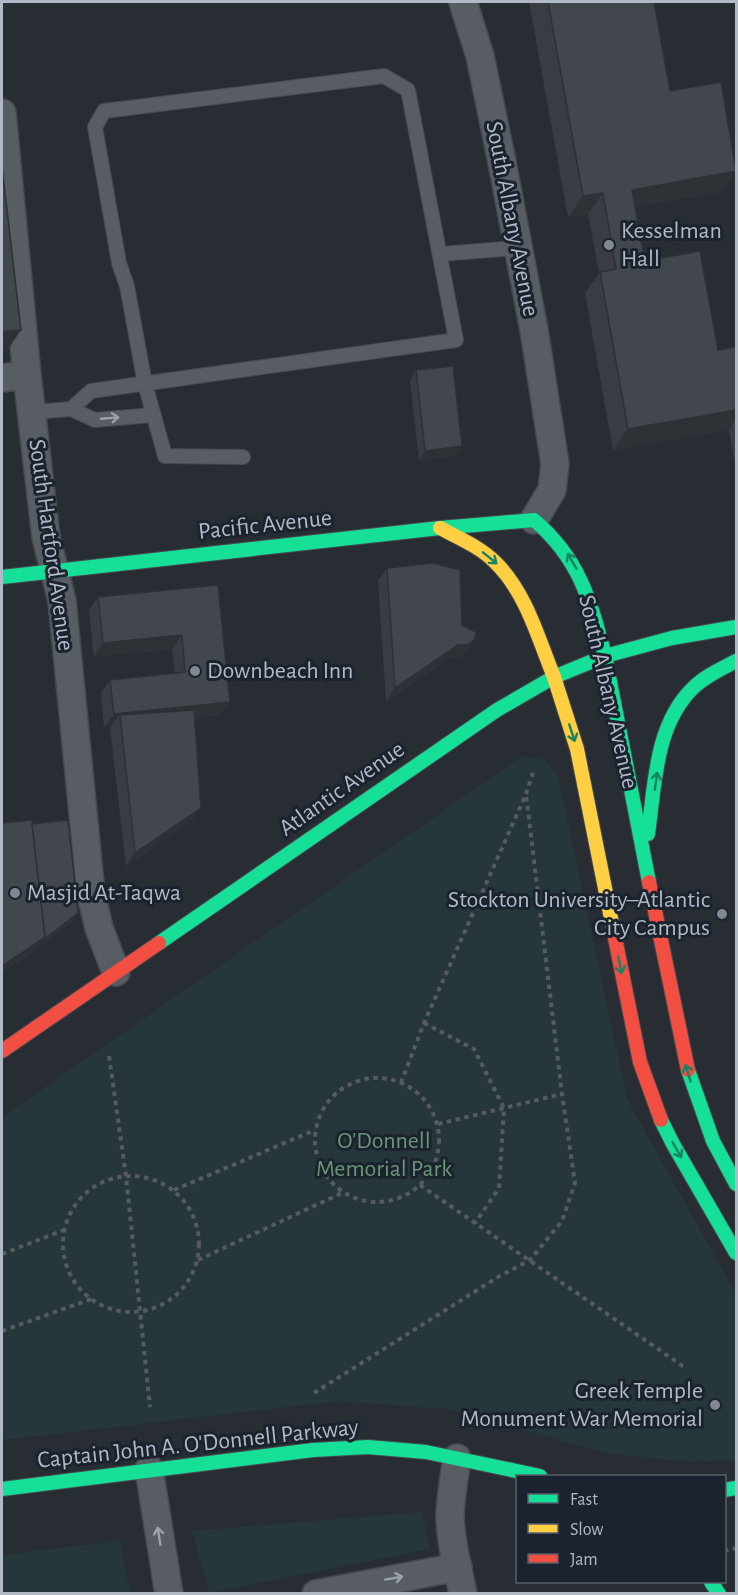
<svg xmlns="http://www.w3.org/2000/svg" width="738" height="1595" viewBox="0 0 738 1595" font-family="'Alegreya Sans',sans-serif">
	<rect width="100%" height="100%" fill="#282d34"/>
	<g fill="#25373a">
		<path d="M521 757 544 759 558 776 627 1099 736 1294V1460L688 1462 609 1454 448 1409 338 1401 2 1440V1117Z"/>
		<path d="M422 1512 430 1549 209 1593 192 1531Z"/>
		<path d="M120 1541 130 1593H2V1555Z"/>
	</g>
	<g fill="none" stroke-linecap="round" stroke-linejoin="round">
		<defs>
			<g id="lane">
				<path d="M440 254 517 248"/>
				<path d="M71 409 91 391 456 340 408 90 384 76 104 111 95 127 119 263 127 286 145 384 165 456 243 457"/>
				<path d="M32 412 71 409 95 420 152 415"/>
			</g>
			<g id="street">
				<path d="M463 2 480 56 501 157 534 330 555 464 552 490 534 520"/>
				<path d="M2 113 27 375 46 537 62 601 91 894 99 928 116 972"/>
				<path d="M2 378 27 375"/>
				<path d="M457 1458C454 1477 451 1495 450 1514 450 1541 458 1568 463 1594"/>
				<path d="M149 1469 169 1594"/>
				<path d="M316 1594 458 1567"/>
			</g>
			<g id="fast">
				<path d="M2 577 440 528 534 520C580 559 590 600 605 656L672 638 736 627"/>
				<path d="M648 834C655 784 655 725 693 688 705 676 721 669 736 661"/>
				<path d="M159 943 497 710 554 677 605 656 649 882"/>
				<path d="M688 1070 713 1141 736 1184"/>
				<path d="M661 1120 673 1144 736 1253"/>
				<path d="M2 1489 313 1450 368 1447 426 1452 540 1476"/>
				<path d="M724 1490 736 1488"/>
				<path d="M711 1582 719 1594"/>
			</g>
			<g id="slow">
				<path d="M440 528C459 538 480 547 495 562 526 592 538 638 554 677"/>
				<path d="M554 677 577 749 614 933"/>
			</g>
			<g id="jam">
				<path d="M649 882 688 1070"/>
				<path d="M614 933 640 1062 661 1120"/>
				<path d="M2 1051 159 943"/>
			</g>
		</defs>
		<use href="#lane" stroke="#46494f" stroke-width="16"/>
		<use href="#street" stroke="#46494f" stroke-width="30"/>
		<use href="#fast" stroke="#46494f" stroke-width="16"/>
		<use href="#slow" stroke="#46494f" stroke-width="16"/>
		<use href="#jam" stroke="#46494f" stroke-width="16"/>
		<g stroke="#555b61" stroke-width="4" stroke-dasharray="4.5 4.5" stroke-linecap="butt">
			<path d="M424 1023 474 1049 504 1108 499 1188 475 1223"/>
			<path d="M109 1056 126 1176 150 1407"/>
			<circle cx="377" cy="1140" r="62"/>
			<path d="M401 1083 424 1023 526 794 533 773"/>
			<path d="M438 1124 562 1094"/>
			<circle cx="131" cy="1244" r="68"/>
			<path d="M420 1185 687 1369"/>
			<path d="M174 1190 315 1130"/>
			<path d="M2 1254 64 1230"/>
			<path d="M198 1260 344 1192"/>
			<path d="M2 1331 91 1299"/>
			<path d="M314 1393 498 1277 530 1260 562 1221 575 1183 562 1094 526 794"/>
			<path d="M724 1551 736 1548"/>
		</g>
		<use href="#lane" stroke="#585c63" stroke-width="14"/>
		<use href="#street" stroke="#585c63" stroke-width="27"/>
		<use href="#fast" stroke="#16e098" stroke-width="14"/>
		<use href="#slow" stroke="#ffcf43" stroke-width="14"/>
		<use href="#jam" stroke="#f24e42" stroke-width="14"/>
	</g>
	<g fill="#393c42">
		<path d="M529 2H654L670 91 722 192 635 207 645 261 718 350 736 347V472L729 430 613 450 585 293 599 273 588 214 568 217Z"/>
		<path d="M416 370 456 456 419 460 410 380Z"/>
		<path d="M387 568 462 625 475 639 465 653 458 658H449L386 702 378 581Z"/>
		<path d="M218 585 220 715 195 718 191 821 126 866 110 728 111 726 104 727 101 693 110 680 175 673 172 649 94 657 89 610 98 597Z"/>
	</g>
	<g fill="#2e3136">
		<path d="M736 171 722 192 618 210 632 190Z"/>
		<path d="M603 193 588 214 568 217 583 196Z"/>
		<path d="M21 330 7 351H2V332Z"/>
		<path d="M736 410V419L729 430 613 450 628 429Z"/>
		<path d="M462 446 456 456 419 460 425 451Z"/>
		<path d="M182 635 172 649 94 657 103 643Z"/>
		<path d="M475 639 465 653 458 658H449L386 702 395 688 458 645Z"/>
		<path d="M230 702 220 715 121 725 120 715 111 726 104 727 114 714Z"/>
		<path d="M201 808 191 821 126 866 135 853Z"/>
		<path d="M78 913 71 923 35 951 2 973V966Z"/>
	</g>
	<g fill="#42464d" stroke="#2e3136" stroke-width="1.5">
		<path d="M548 2H654L670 91 721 82 736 171 632 190 645 261 700 251 718 350 736 347V410L628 429 600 272 616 269 603 193 583 196Z"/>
		<path d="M2 167 21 330 2 332Z"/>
		<path d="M453 366 462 446 425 451 416 370Z"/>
		<path d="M433 563 460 570 462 625 476 632 475 639 467 645H458L395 688 387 568Z"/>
		<path d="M218 585 230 702 114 714 110 680 185 672 182 635 103 643 98 597Z"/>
		<path d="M194 710 201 808 135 853 120 715Z"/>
		<path d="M32 820 45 937 2 966V823Z"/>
		<path d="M68 820 78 913 42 941 45 937 32 824Z"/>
	</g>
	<defs><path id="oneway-shaft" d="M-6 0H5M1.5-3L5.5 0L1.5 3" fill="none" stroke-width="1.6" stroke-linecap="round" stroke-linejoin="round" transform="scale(1.5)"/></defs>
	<g stroke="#9ba2ae">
		<use href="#oneway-shaft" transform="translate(110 418) rotate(-5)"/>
		<use href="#oneway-shaft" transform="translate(159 1536) rotate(-99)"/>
		<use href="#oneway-shaft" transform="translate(394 1578) rotate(-10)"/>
	</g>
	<g stroke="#188264">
		<use href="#oneway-shaft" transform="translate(490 558) rotate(39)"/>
		<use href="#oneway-shaft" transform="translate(572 561) rotate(-120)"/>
		<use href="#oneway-shaft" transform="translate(572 733) rotate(72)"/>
		<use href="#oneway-shaft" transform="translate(656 781) rotate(-82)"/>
		<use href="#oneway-shaft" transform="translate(620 965) rotate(79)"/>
		<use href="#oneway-shaft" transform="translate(688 1073) rotate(-107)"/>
		<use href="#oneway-shaft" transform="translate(677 1150) rotate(60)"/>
	</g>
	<g fill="#818894" stroke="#1b232f" stroke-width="2">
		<circle cx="609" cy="245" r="6"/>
		<circle cx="195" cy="671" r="6"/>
		<circle cx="15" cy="893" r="6"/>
		<circle cx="722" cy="914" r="6"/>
		<circle cx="715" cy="1405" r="6"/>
	</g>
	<g text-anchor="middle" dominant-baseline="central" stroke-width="6" stroke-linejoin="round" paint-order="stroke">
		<g font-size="24" fill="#b1b9c7" stroke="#1b232f">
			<text transform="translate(512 219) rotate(79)">South Albany Avenue</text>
			<text transform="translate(265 525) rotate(-6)">Pacific Avenue</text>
			<text transform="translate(51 545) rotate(82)">South Hartford Avenue</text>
			<text transform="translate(608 692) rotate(77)">South Albany Avenue</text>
			<text transform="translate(342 789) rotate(-35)">Atlantic Avenue</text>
			<text transform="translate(198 1444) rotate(-6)">Captain John A. O'Donnell Parkway</text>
		</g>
		<g font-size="24" fill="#b1b9c7" stroke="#1b232f" text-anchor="start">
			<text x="621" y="231">Kesselman<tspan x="621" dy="28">Hall</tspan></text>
			<text x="207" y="671">Downbeach Inn</text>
			<text x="27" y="893">Masjid At-Taqwa</text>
			<text x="710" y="900" text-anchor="end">Stockton University–Atlantic<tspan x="710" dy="28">City Campus</tspan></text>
			<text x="703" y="1391" text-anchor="end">Greek Temple<tspan x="703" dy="28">Monument War Memorial</tspan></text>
		</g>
		<g font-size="24" fill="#689873" stroke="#1b232f">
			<text x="384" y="1141">O'Donnell<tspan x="384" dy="28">Memorial Park</tspan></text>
		</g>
	</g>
	<rect width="738" height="1595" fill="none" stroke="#b1b9c7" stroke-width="6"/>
	<rect x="516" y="1475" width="210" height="108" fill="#1b232f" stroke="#575f6c" stroke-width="1.5"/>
	<rect x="528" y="1494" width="30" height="9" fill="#16e098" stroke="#575f6c" stroke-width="1.5"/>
	<text x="570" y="1505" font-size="18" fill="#b1b9c7">Fast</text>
	<rect x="528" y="1524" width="30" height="9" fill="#ffcf43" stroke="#575f6c" stroke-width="1.5"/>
	<text x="570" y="1535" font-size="18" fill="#b1b9c7">Slow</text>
	<rect x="528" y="1554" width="30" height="9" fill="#f24e42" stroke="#575f6c" stroke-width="1.5"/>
	<text x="570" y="1565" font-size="18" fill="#b1b9c7">Jam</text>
</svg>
